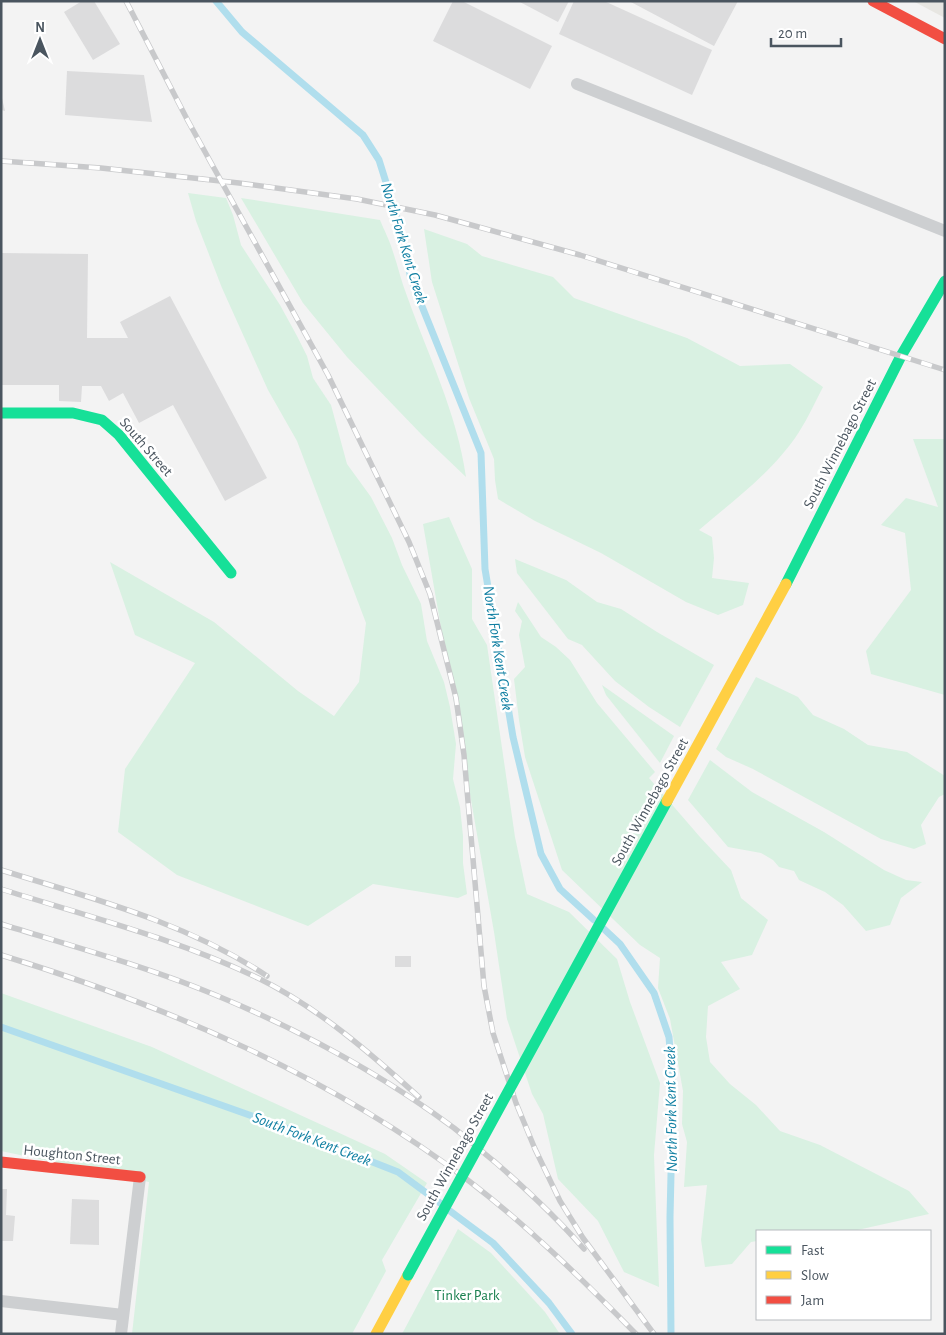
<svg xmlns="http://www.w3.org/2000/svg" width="946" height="1335" viewBox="0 0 946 1335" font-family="'Alegreya Sans',sans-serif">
	<rect width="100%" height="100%" fill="#f3f3f3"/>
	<path fill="#e7e6e2" d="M913 1H945V18Z"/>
	<g fill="#d9f1e2">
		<path d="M188 193 226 198 233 215 241 245 280 305 297 336 307 356 313 378 331 405 347 464 371 497 392 538 402 565 421 604 427 641 444 682 450 707 456 744 453 779 460 807 463 836V863L467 894 458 898 373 884 308 926 177 875 118 832 125 769 195 663 135 635 110 562 214 622 298 691 334 716 359 682 366 623 297 441 268 390 222 288 196 221Z"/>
		<path d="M241 198 380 220C384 230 390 241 393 252 398 266 401 281 407 296 428 355 457 413 466 477L422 435 347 357 303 303Z"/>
		<path d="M424 229 467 244 482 256 553 277 574 298 687 338 740 366 790 364 823 387C815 402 808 418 799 432 774 471 734 500 699 530L712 537 714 558 712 578 749 583 743 605 718 615 686 602 601 553 535 521 498 499 495 480 494 459 469 398 432 282Z"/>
		<path d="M913 439H945V695L871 674 866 651 911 590 905 533 881 525 906 498 938 507Z"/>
		<path d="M449 517 472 569V619L487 645 515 837 527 894 569 912 617 959 630 1002 660 1083 654 1155 659 1287 624 1272 598 1221 558 1179 543 1114 532 1094 507 1019 494 932 423 524Z"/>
		<path d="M515 559 566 580 597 602 621 609 657 632 714 665 680 727 649 707 615 681 582 645 568 639 517 573Z"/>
		<path d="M518 602 541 637 556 647 570 660 597 703 655 772 649 778 700 837 731 870 741 898 768 920 752 955 721 962 740 989 708 1006 706 1037 710 1062 730 1084 756 1105 780 1131 820 1145 909 1191 929 1214 853 1231H757V1241L751 1242 732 1264 705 1267 701 1240 707 1185 684 1187 687 1142 682 1124 683 1091 670 1019 658 988 660 958 640 945 562 870 525 757 519 720 514 679 525 667 519 635 522 621 515 611Z"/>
		<path d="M756 677 798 697 813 715 844 729 868 745 907 752 945 776V794L939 797 921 825 926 844 914 849 881 839 753 769 726 757 716 749Z"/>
		<path d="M602 685 674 736 660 763 606 695Z"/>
		<path d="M710 760 752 792 824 832 884 870 906 880 922 882 901 898 890 925 866 931 843 905 825 892 799 880 794 871 779 867 773 860 761 853 728 847 688 800Z"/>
		<path d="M1 993 152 1047 385 1154 427 1183 382 1260 386 1271 352 1334H132L149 1182 1 1151Z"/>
		<path d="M458 1229 491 1253 545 1312 560 1334H402Z"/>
	</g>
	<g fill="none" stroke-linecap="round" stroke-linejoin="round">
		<g stroke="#b0deed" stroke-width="7">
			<path d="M216 1 242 32 363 135 379 160 400 227 411 279 481 453 485 569 513 737 541 854 560 889 594 920"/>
			<path d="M604 929 620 944 654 993 669 1037 673 1088 670 1217 671 1334"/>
			<path d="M1 1027 286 1128 398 1172 440 1203"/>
			<path d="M450 1211 493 1243 549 1303 572 1334"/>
		</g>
	</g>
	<g fill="#dcdcdd">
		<path d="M82 1H94L120 44 93 60 64 12Z"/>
		<path d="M453 1H462L552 46 530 89 433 41Z"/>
		<path d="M518 1H569L558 22Z"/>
		<path d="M574 1H604L712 50 692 95 559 34Z"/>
		<path d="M629 1H738L714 46Z"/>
		<path d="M67 71 144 75 152 122 65 115Z"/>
		<path d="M2 98 5 111 1 110Z"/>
		<path d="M1 253 88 254 87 338H128L120 322 170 296 267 478 225 501 173 405 139 423 123 393 109 401 101 386H82L81 402 59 401V385H1Z"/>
		<rect x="395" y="956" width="16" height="11"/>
		<path d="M1 1189H7L6 1215 15 1216 13 1241H1Z"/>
		<path d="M72 1199 99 1200V1245L70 1244Z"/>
	</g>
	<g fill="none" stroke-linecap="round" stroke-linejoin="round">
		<g stroke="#cdcfd1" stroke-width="12">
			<path d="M577 84 945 231"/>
			<path d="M1 1301 123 1315"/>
			<path d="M121 1334 140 1177"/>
		</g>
		<g stroke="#16e098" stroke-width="11">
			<path d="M1 413H73L102 420 119 435 231 573"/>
			<path d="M786 584 901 356 945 281"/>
		</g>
		<path stroke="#ffcf43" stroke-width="11" d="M376 1334 408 1275"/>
		<g stroke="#f24e42" stroke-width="11">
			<path d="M873 1 945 39"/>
			<path d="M1 1162 140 1177"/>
		</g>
		<defs>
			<g id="rail">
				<path d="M126 1 188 121 328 375 409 542 430 594 456 698 464 755 484 986 493 1033 516 1103 535 1149 560 1201 583 1238 654 1334"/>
				<path d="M1 161 101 168 239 183 357 199 435 215 580 255 945 370"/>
				<path d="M1 870C94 899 185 922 267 976"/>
				<path d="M1 889C87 916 177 939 258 978 319 1008 370 1053 419 1097"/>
				<path d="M1 924C72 946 145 966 213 994 298 1029 380 1073 454 1128 468 1139 481 1151 495 1162 526 1189 557 1218 584 1249"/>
				<path d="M1 955C167 1006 329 1075 469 1181 529 1227 583 1280 636 1334"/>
			</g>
		</defs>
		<use href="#rail" stroke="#c8c9cb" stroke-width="5.5"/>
		<use href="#rail" stroke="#fff" stroke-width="4" stroke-dasharray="11" stroke-linecap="butt"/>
		<path stroke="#16e098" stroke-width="11" d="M408 1275 667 801"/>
		<path stroke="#ffcf43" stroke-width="11" d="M667 801 786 584"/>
	</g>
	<g text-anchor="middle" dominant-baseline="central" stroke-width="5" stroke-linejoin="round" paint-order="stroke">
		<g font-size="15" fill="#4a555f" stroke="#fff">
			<text transform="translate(840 444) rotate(-63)">South Winnebago Street</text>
			<text transform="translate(146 447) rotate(49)">South Street</text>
			<text transform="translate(650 802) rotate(-61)">South Winnebago Street</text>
			<text transform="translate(72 1155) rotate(6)">Houghton Street</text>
			<text transform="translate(455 1157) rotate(-61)">South Winnebago Street</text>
		</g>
		<g font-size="15" fill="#1b8050" stroke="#fff">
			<text x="467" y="1295">Tinker Park</text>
		</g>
		<g font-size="16" font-style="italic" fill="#1280a3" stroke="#fff">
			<text transform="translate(404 243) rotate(73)">North Fork Kent Creek</text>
			<text transform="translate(498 648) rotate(81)">North Fork Kent Creek</text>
			<text transform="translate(671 1109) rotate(-91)">North Fork Kent Creek</text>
			<text transform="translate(312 1139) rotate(21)">South Fork Kent Creek</text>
		</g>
	</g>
	<rect width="946" height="1335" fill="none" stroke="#4a555f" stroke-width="5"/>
	<rect x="756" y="1230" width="175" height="90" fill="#ffffff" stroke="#b7bbbf"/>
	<rect x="766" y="1246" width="25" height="8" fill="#16e098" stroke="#b7bbbf"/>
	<text x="801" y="1255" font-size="15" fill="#4a555f">Fast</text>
	<rect x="766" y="1271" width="25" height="8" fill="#ffcf43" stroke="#b7bbbf"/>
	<text x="801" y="1280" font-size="15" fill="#4a555f">Slow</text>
	<rect x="766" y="1296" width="25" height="8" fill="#f24e42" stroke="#b7bbbf"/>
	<text x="801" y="1305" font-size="15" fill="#4a555f">Jam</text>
	<g transform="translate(40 40)" stroke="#ffffff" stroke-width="4" paint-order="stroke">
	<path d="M0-4L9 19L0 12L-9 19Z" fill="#4a555f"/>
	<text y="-8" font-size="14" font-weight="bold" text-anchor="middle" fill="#4a555f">N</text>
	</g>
	<path d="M771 38v8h70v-8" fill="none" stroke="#4a555f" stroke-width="2.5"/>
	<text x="778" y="38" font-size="15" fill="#4a555f" stroke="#ffffff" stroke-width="4" paint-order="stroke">20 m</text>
</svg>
